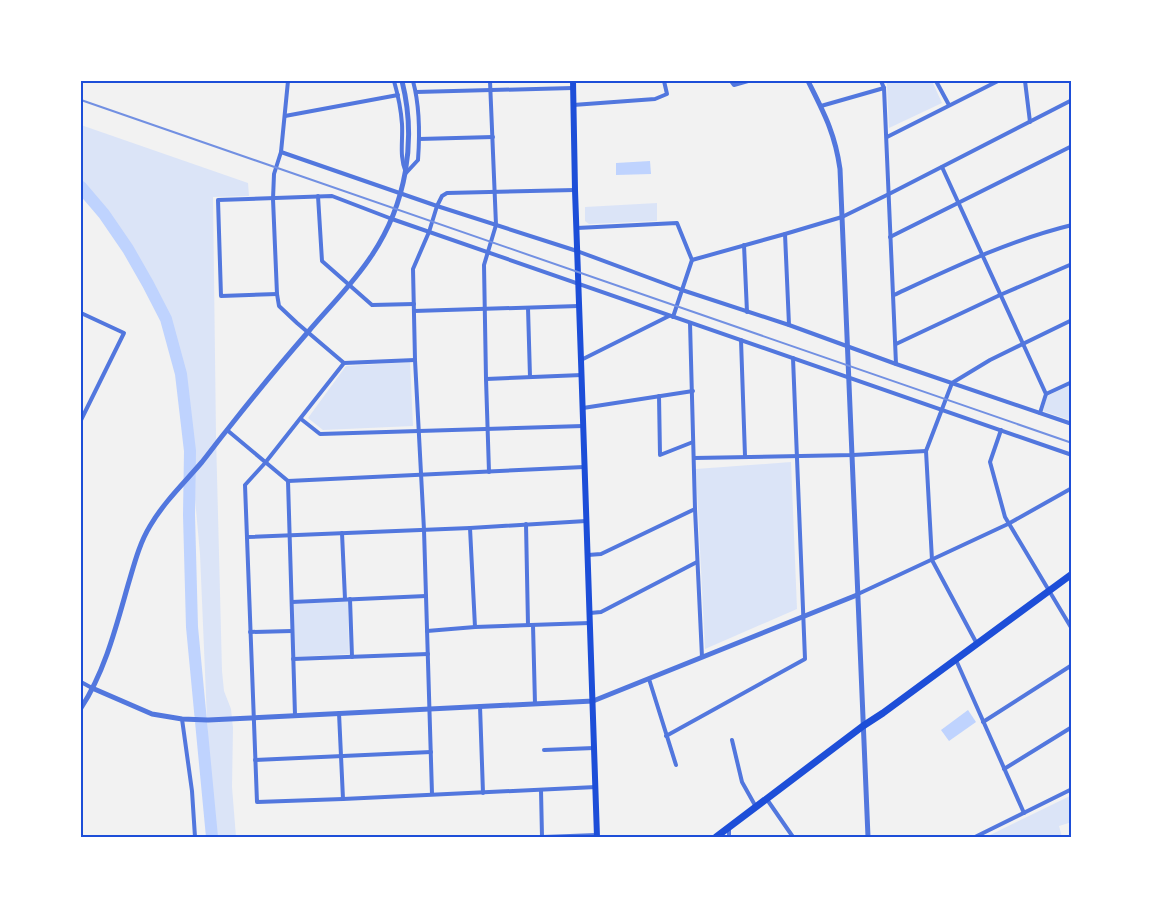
<svg xmlns="http://www.w3.org/2000/svg" width="1153" height="918" viewBox="0 0 1153 918" font-family="Lato,sans-serif">
	<rect width="100%" height="100%" fill="#f2f2f2"/>
	<g fill="#dbe4f7">
		<path d="M886 81H932L942 103 889 128 887 85Z"/>
		<path d="M81 125 248 183 249 196 213 197 216 436 222 671 224 691 231 709 233 728 232 787 236 837H215L208 743 200 554 183 367 171 319 150 276 125 236 81 180Z"/>
		<path d="M657 203V221L589 224 585 221V207Z"/>
		<path d="M410 362 413 426 323 430 308 418 346 366Z"/>
		<path d="M1072 384V421L1043 411 1047 396Z"/>
		<path d="M791 462 797 609 705 649 696 469Z"/>
		<path d="M348 601 349 654 294 657V604Z"/>
		<path d="M1072 795V822L1059 826 1062 837H986Z"/>
	</g>
	<g fill="#bfd3fe">
		<path d="M650 161 651 174 616 175V163Z"/>
		<path d="M968 710 976 722 949 741 941 730Z"/>
	</g>
	<g fill="none" stroke-linecap="round" stroke-linejoin="round">
		<path stroke="#bfd3fe" stroke-width="12" d="M81 187 104 214 128 249 148 284 166 319 181 374 190 451 189 515 192 627 212 837"/>
		<g stroke="#5277de" stroke-width="4">
			<path d="M288 81 281 152 274 174 273 199 277 294 279 306 297 323 344 363 415 360"/>
			<path d="M394 81C398 95 401 110 402 124 403 142 399 156 406 173L418 160C420 133 420 107 413 81"/>
			<path d="M731 81 734 85 748 81"/>
			<path d="M881 81 884 88 896 364"/>
			<path d="M936 81 949 105"/>
			<path d="M1025 81 1030 122"/>
			<path d="M416 92 573 88"/>
			<path d="M573 105 655 99 667 94 664 81"/>
			<path d="M821 106 884 88"/>
			<path d="M285 116 398 95"/>
			<path d="M887 137 998 81"/>
			<path d="M419 139 493 137"/>
			<path d="M281 152 437 206 577 251 682 290 789 325 896 364 1072 424"/>
			<path d="M942 167 1046 394 1040 413"/>
			<path d="M318 196 322 261 372 305 414 304"/>
			<path d="M577 228 677 223 692 260"/>
			<path d="M785 234 789 325"/>
			<path d="M890 237 1072 146"/>
			<path d="M744 245 747 312"/>
			<path d="M277 294 221 296 218 200 332 196 392 219 1072 455"/>
			<path d="M894 295C952 268 1010 240 1072 225"/>
			<path d="M528 308 530 377"/>
			<path d="M414 311 579 306"/>
			<path d="M81 313 124 333 81 420"/>
			<path d="M673 317 692 260 785 234 842 217 889 194 1072 100"/>
			<path d="M690 323 695 509 702 657"/>
			<path d="M741 340 745 456"/>
			<path d="M896 344 1000 295 1072 264"/>
			<path d="M581 360 669 316"/>
			<path d="M344 363 265 463 245 485 257 802 343 799 596 787"/>
			<path d="M486 379 582 375"/>
			<path d="M1046 394 1072 382"/>
			<path d="M659 396 660 455 693 442"/>
			<path d="M583 408 693 391"/>
			<path d="M301 419 320 434 583 426"/>
			<path d="M227 430 288 481 584 467"/>
			<path d="M1001 430 990 462 1005 517 1072 629"/>
			<path d="M694 458 853 455 926 451"/>
			<path d="M489 472 486 379 484 265 496 225 490 81"/>
			<path d="M288 481 295 715"/>
			<path d="M526 524 528 625"/>
			<path d="M470 528 475 627"/>
			<path d="M342 533 345 599"/>
			<path d="M247 537 470 528 586 521"/>
			<path d="M588 555 601 554 695 509"/>
			<path d="M858 594 1008 524 1072 488"/>
			<path d="M350 599 352 657"/>
			<path d="M292 602 426 596"/>
			<path d="M590 613 601 612 697 562"/>
			<path d="M533 625 535 704"/>
			<path d="M427 631 475 627 590 623"/>
			<path d="M250 632 292 631"/>
			<path d="M977 644 932 560 926 451 952 383 990 360 1072 320"/>
			<path d="M293 659 428 654"/>
			<path d="M956 660 1024 813"/>
			<path d="M649 679 676 765"/>
			<path d="M81 682 92 688"/>
			<path d="M480 706 483 793"/>
			<path d="M339 713 343 799"/>
			<path d="M182 719 192 791 195 837"/>
			<path d="M983 722 1072 665"/>
			<path d="M666 736 805 659 793 358"/>
			<path d="M732 740 742 782 756 807"/>
			<path d="M544 750 594 748"/>
			<path d="M255 760 431 752"/>
			<path d="M1004 769 1072 727"/>
			<path d="M541 790 542 837"/>
			<path d="M432 794 424 530 415 360 413 269 429 232 437 206 442 196 447 193 575 190"/>
			<path d="M766 798 793 837"/>
			<path d="M729 828V837"/>
			<path d="M543 837 597 835"/>
			<path d="M975 837 1072 789"/>
		</g>
		<g stroke="#5277de" stroke-width="5">
			<path d="M808 81C824 113 835 133 840 169L868 837"/>
			<path d="M92 688 152 714 182 719 208 720 593 701 857 595"/>
			<path d="M81 708C105 671 116 627 128 585 134 565 139 544 150 526 164 502 184 483 202 462 210 452 218 441 227 430 253 397 280 364 308 332 329 307 354 283 372 255 406 204 417 141 402 81"/>
		</g>
		<path stroke="#1d4ed8" stroke-width="6" d="M573 81 575 190 581 360 597 837"/>
		<path stroke="#1d4ed8" stroke-width="7" d="M716 837 863 726 883 713 1072 574"/>
		<path stroke="#7290e2" stroke-width="2" d="M81 100 1072 443"/>
	</g>
	<rect width="1153" height="918" fill="none" stroke="#ffffff" stroke-width="165"/>
	<rect x="82" y="82" width="988" height="754" fill="none" stroke="#1d4ed8" stroke-width="2"/>
</svg>
